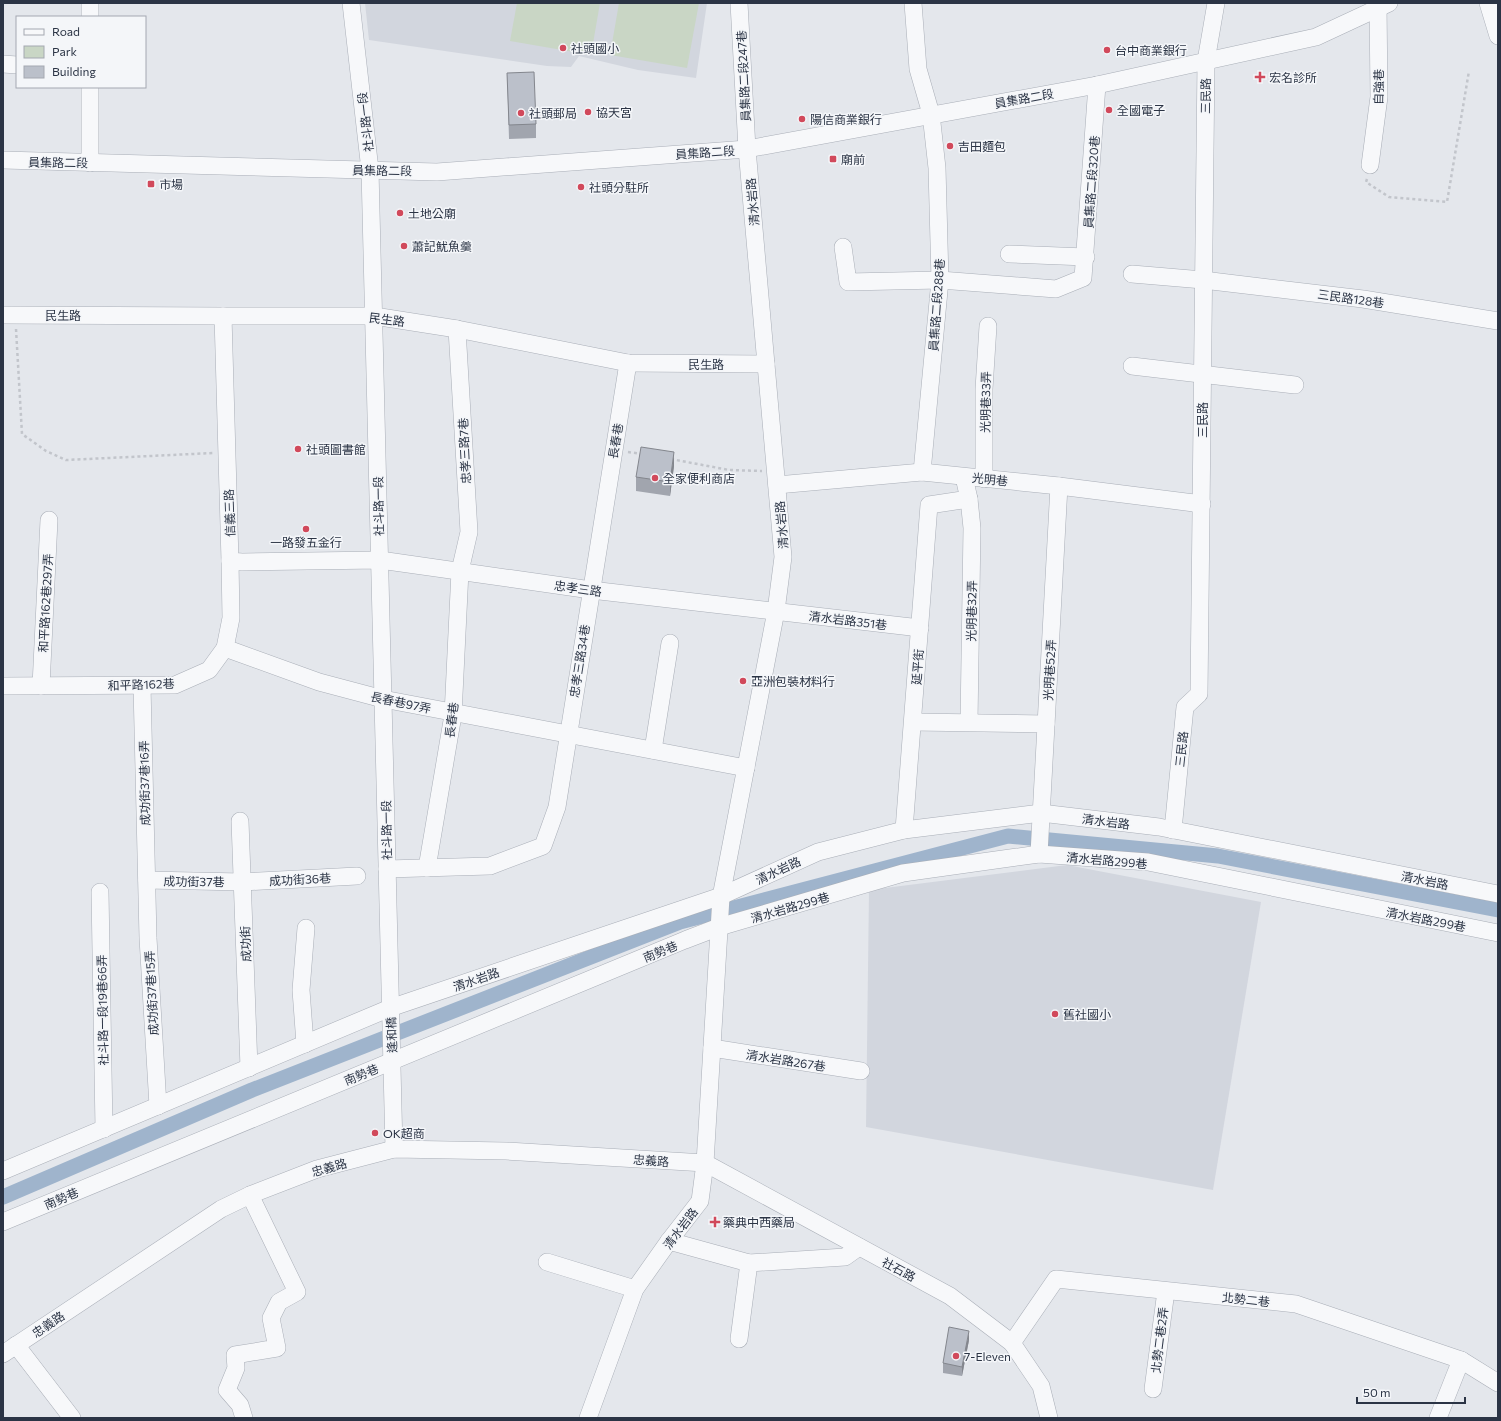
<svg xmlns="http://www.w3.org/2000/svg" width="1501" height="1421" viewBox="0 0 1501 1421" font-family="Commissioner,'Noto Sans TC',sans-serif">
	<rect width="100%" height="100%" fill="#e4e7ec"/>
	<g fill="#d2d6de">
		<path d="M365 3H707L696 78 638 70 579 56 571 67 547 66 369 40Z"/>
		<path d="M1067 865 1261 902 1213 1190 866 1127 869 890Z"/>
	</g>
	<g fill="#c9d6c5">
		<path d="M517 3H600L591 55 510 41Z"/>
		<path d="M619 3H699L687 68 610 55Z"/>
	</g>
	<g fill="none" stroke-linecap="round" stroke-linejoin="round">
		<path stroke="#9fb4cc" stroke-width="15" d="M3 1197 252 1090 680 922 1008 836 1218 856 1498 910"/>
		<defs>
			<g id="minor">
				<path d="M90 3V17"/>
				<path d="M351 3 370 170 394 1149"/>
				<path d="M913 3 918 69 931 114 937 168 940 280 922 472"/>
				<path d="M1488 3 1498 36"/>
				<path d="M3 64 17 65"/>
				<path d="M90 87V163"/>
				<path d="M3 160 437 172 747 149 1097 85 1316 37 1389 3"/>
				<path d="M1370 165 1379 97 1378 3"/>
				<path d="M843 247 848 282 940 280 1056 289 1083 278 1097 85"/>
				<path d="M1009 254 1086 257"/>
				<path d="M1132 274 1203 280 1363 299 1498 321"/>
				<path d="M3 315 223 316H374L457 329 628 363 766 364"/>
				<path d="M223 316 230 561 242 562 380 560 591 590 920 628"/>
				<path d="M1132 366 1295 385"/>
				<path d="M984 479V389L988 326"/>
				<path d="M777 485 922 472 1059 486 1202 504"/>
				<path d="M969 499 972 528 969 722"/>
				<path d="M225 648 319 682 383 699 746 768"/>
				<path d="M3 686 175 685 209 670 225 648 231 618 230 561"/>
				<path d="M41 686 49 520"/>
				<path d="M142 686 148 938 158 1106"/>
				<path d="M913 722 1046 724"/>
				<path d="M653 750 670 643"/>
				<path d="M240 821 249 1068"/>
				<path d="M904 830 929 505 969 499 964 477"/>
				<path d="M1173 830 1185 707 1199 694 1206 61 1216 3"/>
				<path d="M1039 854 1059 486"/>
				<path d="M427 868 453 715 460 571 469 532 457 329"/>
				<path d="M387 869 490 866 543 846 557 807 628 363"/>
				<path d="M147 880 242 882 357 876"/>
				<path d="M100 892 104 1129"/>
				<path d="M305 1044 301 990 306 928"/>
				<path d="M712 1048 861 1071"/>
				<path d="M3 1171 390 1008 721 896 818 852 904 830 1041 813 1159 827 1498 894"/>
				<path d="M3 1222 685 940 719 927 903 873 1039 854 1148 862 1498 933"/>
				<path d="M669 1241 749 1263 845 1257 859 1247"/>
				<path d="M547 1262 635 1289"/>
				<path d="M739 1339 749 1263"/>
				<path d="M1012 1343 1056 1279 1296 1304 1461 1360 1498 1383"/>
				<path d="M16 1345 72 1418"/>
				<path d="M3 1354 221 1209 250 1195 317 1169 394 1149 506 1151 705 1163 950 1296 1012 1343 1041 1386 1049 1418"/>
				<path d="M1153 1389 1166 1291"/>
				<path d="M244 1418 240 1405 227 1390 236 1368 235 1355 277 1348 271 1318 279 1302 297 1292 250 1195"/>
				<path d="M588 1418 635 1289 669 1241 700 1201 705 1163 721 897 776 611 783 557 747 149 739 3"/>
				<path d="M1438 1418 1461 1360"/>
			</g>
		</defs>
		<use href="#minor" stroke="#a9aeb7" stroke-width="18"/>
		<g stroke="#c2c5cb" stroke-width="2.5" stroke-dasharray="3 3" stroke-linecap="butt">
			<path d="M1367 179 1366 182 1389 197 1447 202 1469 71"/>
			<path d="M16 329 22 434 46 451 66 460 213 453"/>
			<path d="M628 452 643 454"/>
			<path d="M671 459 729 470 762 471"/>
		</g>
		<use href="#minor" stroke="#f7f8fa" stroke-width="17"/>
	</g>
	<g fill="#a1a5ae">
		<path d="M507 73 536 124V138L509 139Z"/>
		<path d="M674 466 670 496 636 491V477Z"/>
		<path d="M969 1340 962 1376 943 1373V1363Z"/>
	</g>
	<g fill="#83868d">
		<path d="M674 452V466L670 496V482Z"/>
		<path d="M969 1331V1340L962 1376V1367Z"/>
	</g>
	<g fill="#bbc0ca" stroke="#83868d">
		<path d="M534 72 536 124 509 125 507 73Z"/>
		<path d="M641 447 674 452 670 482 636 477Z"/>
		<path d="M949 1327 969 1331 962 1367 943 1363Z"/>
	</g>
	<g fill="#d1495b" stroke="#f4f6f9" stroke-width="1.5">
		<circle cx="563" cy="48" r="4"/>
		<circle cx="1107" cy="50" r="4"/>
		<path d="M1258 71h4v4h4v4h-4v4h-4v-4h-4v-4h4z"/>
		<circle cx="1109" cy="110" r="4"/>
		<circle cx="588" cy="112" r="4"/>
		<circle cx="521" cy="113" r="4"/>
		<circle cx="802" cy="119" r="4"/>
		<circle cx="950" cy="146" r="4"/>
		<rect x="829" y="155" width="8" height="8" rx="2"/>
		<rect x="147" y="180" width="8" height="8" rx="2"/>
		<circle cx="581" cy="187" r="4"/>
		<circle cx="400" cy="213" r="4"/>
		<circle cx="404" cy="246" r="4"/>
		<circle cx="298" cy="449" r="4"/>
		<circle cx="655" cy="478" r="4"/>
		<circle cx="306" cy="529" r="4"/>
		<circle cx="743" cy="681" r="4"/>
		<circle cx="1055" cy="1014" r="4"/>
		<circle cx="375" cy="1133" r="4"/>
		<path d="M713 1216h4v4h4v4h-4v4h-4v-4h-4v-4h4z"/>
		<circle cx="956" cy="1356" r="4"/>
	</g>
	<g text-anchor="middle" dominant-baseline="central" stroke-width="3" stroke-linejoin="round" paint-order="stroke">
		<g font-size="12" fill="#2b3445" stroke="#f4f6f9" text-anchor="start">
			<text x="571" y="48">社頭國小</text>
			<text x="1115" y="50">台中商業銀行</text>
			<text x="1269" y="77">宏名診所</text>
			<text x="1117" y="110">全國電子</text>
			<text x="596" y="112">協天宮</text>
			<text x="529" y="113">社頭郵局</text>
			<text x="810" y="119">陽信商業銀行</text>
			<text x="958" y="146">吉田麵包</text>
			<text x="841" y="159">廟前</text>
			<text x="159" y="184">市場</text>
			<text x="589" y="187">社頭分駐所</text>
			<text x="408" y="213">土地公廟</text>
			<text x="412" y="246">蕭記魷魚羹</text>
			<text x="306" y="449">社頭圖書館</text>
			<text x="663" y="478">全家便利商店</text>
			<text x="306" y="542" text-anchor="middle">一路發五金行</text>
			<text x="751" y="681">亞洲包裝材料行</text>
			<text x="1063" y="1014">舊社國小</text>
			<text x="383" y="1133">OK超商</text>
			<text x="723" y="1222">藥典中西藥局</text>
			<text x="964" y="1356">7-Eleven</text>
		</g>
		<g font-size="12" fill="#2b3445" stroke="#f4f6f9">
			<text transform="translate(743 76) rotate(-93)">員集路二段247巷</text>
			<text transform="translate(1378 87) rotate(-89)">自強巷</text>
			<text transform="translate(1205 96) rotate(-89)">三民路</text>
			<text transform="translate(1024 98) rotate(-10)">員集路二段</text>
			<text transform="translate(365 122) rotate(-97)">社斗路一段</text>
			<text transform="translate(705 152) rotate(-4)">員集路二段</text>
			<text transform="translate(58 162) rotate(1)">員集路二段</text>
			<text transform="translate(382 170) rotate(1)">員集路二段</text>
			<text transform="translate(1091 182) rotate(-86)">員集路二段320巷</text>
			<text transform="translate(752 202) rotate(-95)">清水岩路</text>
			<text transform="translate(1351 298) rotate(8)">三民路128巷</text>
			<text transform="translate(936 305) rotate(-86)">員集路二段288巷</text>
			<text x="63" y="315">民生路</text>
			<text transform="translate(387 319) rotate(7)">民生路</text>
			<text x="706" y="364">民生路</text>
			<text transform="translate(985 402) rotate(-89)">光明巷33弄</text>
			<text transform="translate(1202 420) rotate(-90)">三民路</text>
			<text transform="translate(615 441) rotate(-81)">長春巷</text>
			<text transform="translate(464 451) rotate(-93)">忠孝三路7巷</text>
			<text transform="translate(990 479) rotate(6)">光明巷</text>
			<text transform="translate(378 506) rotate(-91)">社斗路一段</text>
			<text transform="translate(229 513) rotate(-92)">信義三路</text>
			<text transform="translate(781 525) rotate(-95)">清水岩路</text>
			<text transform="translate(578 588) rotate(8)">忠孝三路</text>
			<text transform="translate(45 603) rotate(-87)">和平路162巷297弄</text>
			<text transform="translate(971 611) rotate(-89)">光明巷32弄</text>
			<text transform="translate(848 620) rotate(7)">清水岩路351巷</text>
			<text transform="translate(579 661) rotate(-81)">忠孝三路34巷</text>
			<text transform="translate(917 667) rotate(-86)">延平街</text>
			<text transform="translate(1049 670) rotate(-87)">光明巷52弄</text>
			<text transform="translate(141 684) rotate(-2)">和平路162巷</text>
			<text transform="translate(401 702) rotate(12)">長春巷97弄</text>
			<text transform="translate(451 720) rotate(-83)">長春巷</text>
			<text transform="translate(1181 749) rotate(-84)">三民路</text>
			<text transform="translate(144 783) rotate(-91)">成功街37巷16弄</text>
			<text transform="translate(1106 821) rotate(7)">清水岩路</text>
			<text transform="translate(386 830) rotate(-91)">社斗路一段</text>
			<text transform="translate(1107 860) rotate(5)">清水岩路299巷</text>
			<text transform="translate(778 870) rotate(-25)">清水岩路</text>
			<text transform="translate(300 879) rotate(-3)">成功街36巷</text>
			<text transform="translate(1425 880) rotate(11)">清水岩路</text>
			<text transform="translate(194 881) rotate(1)">成功街37巷</text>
			<text transform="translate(790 907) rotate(-16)">清水岩路299巷</text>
			<text transform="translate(1426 919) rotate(11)">清水岩路299巷</text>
			<text transform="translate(245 944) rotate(-92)">成功街</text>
			<text transform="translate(660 951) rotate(-22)">南勢巷</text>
			<text transform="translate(476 979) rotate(-19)">清水岩路</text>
			<text transform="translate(151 993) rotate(-93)">成功街37巷15弄</text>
			<text transform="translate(102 1010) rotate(-91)">社斗路一段19巷66弄</text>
			<text transform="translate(391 1035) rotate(-92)">逢和橋</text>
			<text transform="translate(786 1060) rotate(9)">清水岩路267巷</text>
			<text transform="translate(361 1074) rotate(-22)">南勢巷</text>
			<text transform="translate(651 1160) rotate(4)">忠義路</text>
			<text transform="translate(329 1167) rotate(-16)">忠義路</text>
			<text transform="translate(61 1198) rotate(-23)">南勢巷</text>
			<text transform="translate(680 1228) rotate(-53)">清水岩路</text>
			<text transform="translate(899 1269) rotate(28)">社石路</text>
			<text transform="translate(1246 1299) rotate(6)">北勢二巷</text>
			<text transform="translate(48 1324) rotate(-34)">忠義路</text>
			<text transform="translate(1159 1340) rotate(-83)">北勢二巷2弄</text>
		</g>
	</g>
	<rect width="1501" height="1421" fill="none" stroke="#2b3445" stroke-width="8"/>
	<rect x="16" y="16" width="130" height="72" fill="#f4f6f9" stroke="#a4a8b1"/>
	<rect x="24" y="29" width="20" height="6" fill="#f7f8fa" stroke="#a4a8b1"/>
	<text x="52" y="36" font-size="12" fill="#2b3445">Road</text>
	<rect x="24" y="46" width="20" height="12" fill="#c9d6c5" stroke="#a4a8b1"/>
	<text x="52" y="56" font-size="12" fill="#2b3445">Park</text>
	<rect x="24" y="66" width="20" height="12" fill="#bbc0ca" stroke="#a4a8b1"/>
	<text x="52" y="76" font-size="12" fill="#2b3445">Building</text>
	<path d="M1357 1397v6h108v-6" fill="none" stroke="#2b3445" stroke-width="2"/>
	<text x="1363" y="1397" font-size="12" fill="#2b3445" stroke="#f4f6f9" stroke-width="3" paint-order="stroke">50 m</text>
</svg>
